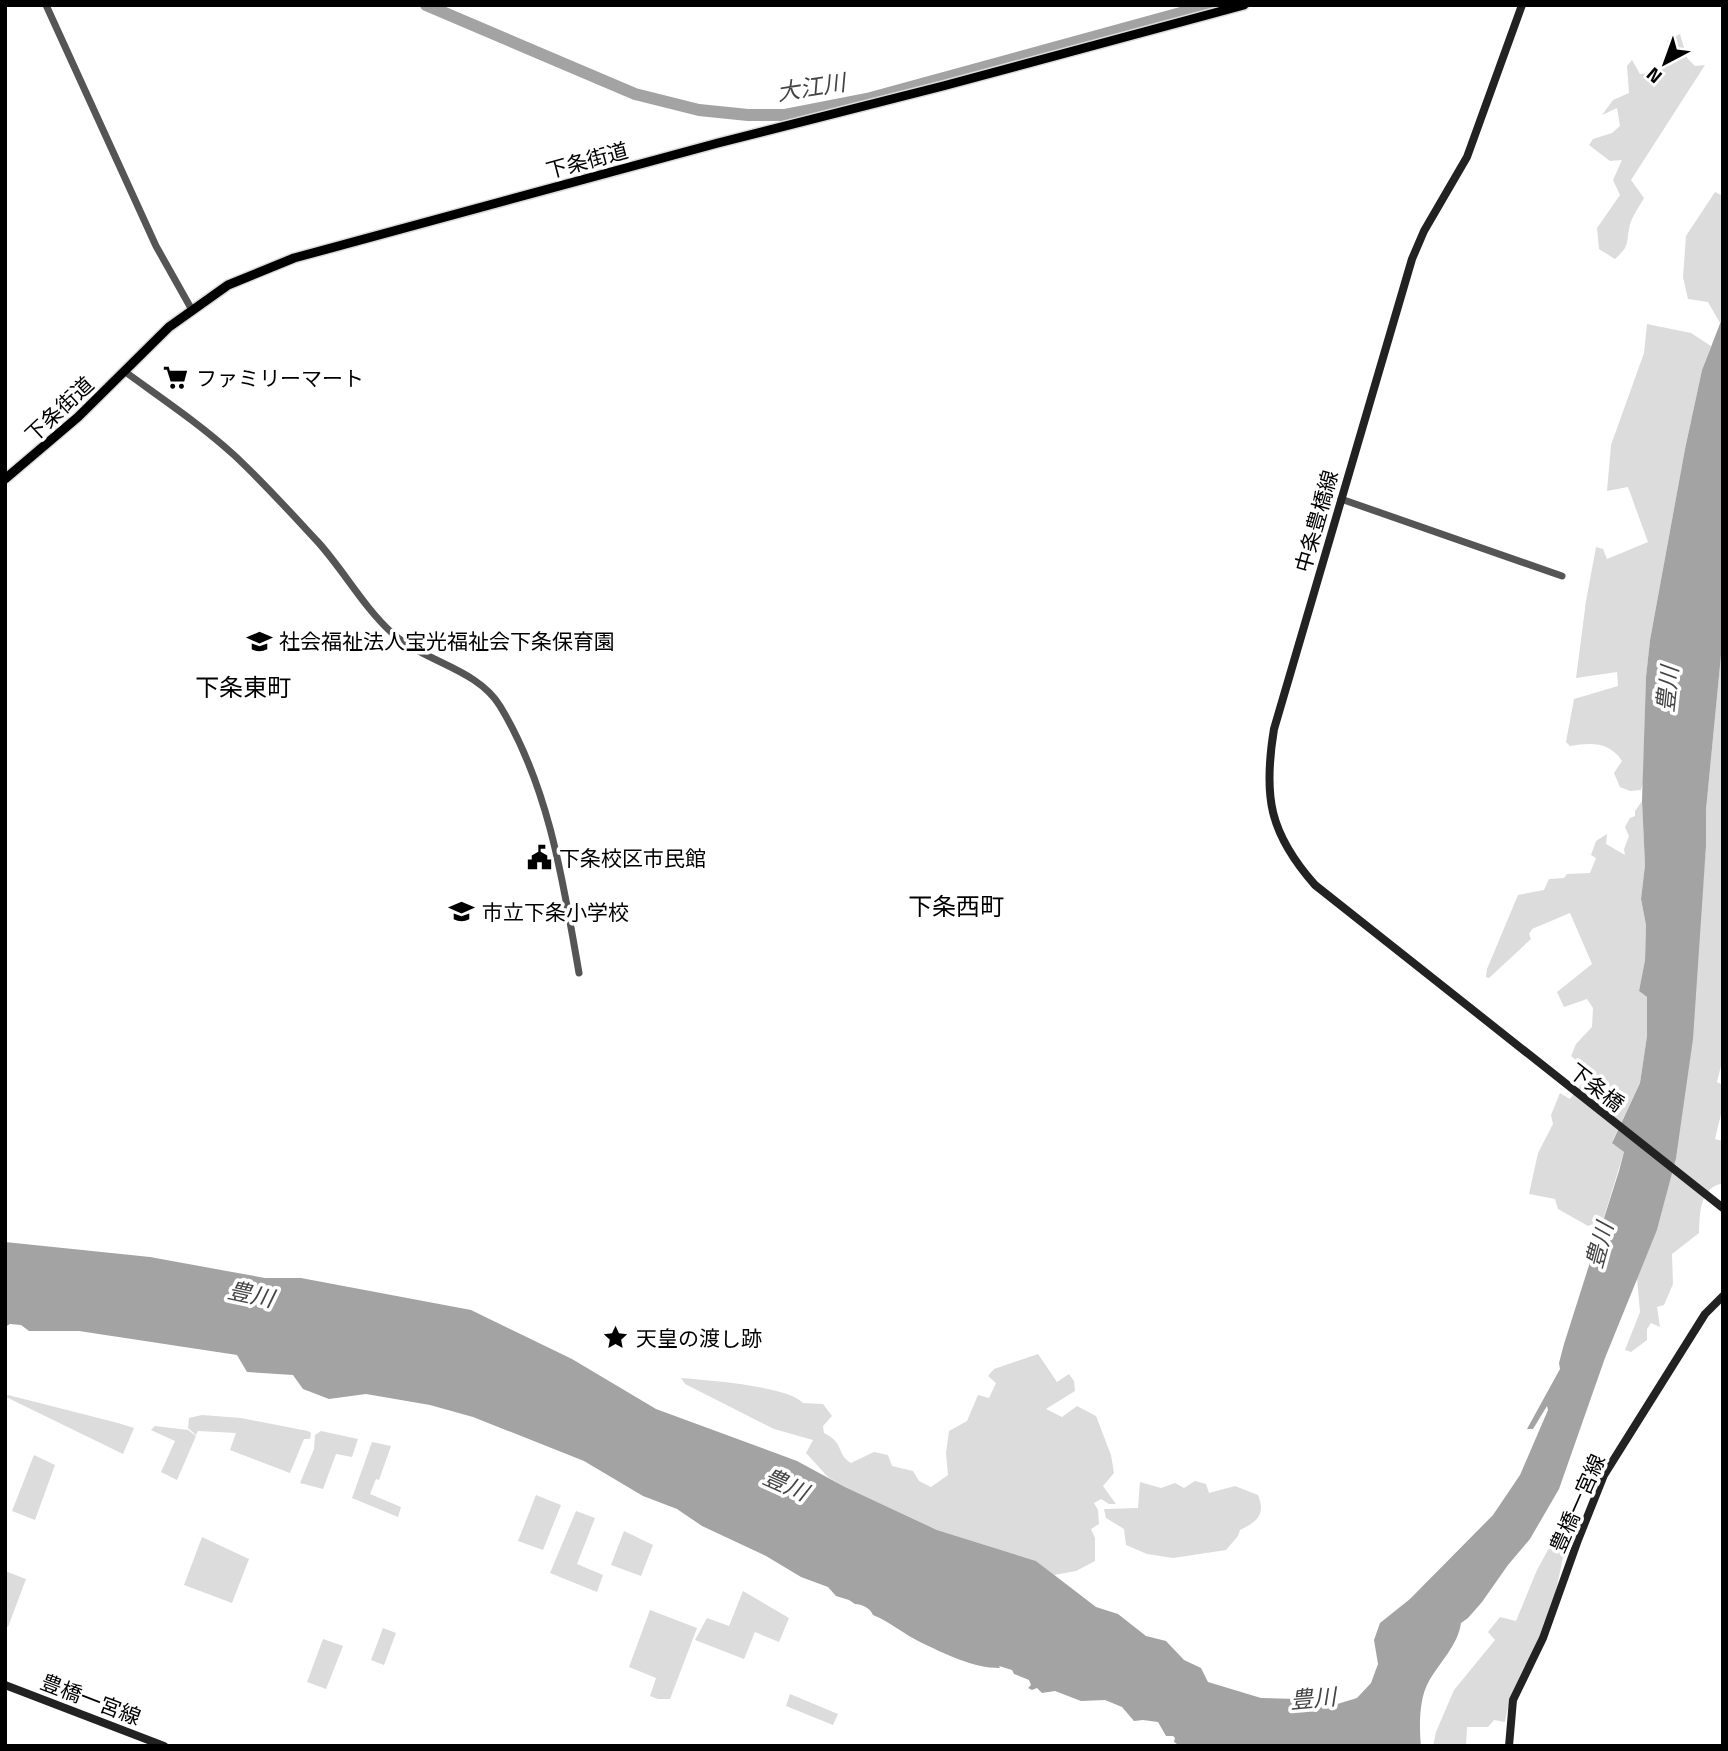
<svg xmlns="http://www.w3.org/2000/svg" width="1728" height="1751" viewBox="0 0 1728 1751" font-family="'Titillium Web','Noto Sans JP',sans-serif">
	<rect width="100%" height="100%" fill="#fff"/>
	<g fill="#dcdcdc">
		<path d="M1680 34 1687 58 1695 66 1705 65 1631 180 1644 198C1639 207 1630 219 1629 229 1626 246 1629 246 1615 259L1599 249 1597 228 1620 195 1613 180 1622 160 1610 161 1589 145 1593 139 1612 133 1620 126 1617 108 1602 115 1613 100 1629 93 1627 66 1632 60 1640 74 1656 73 1676 56 1667 41Z"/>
		<path d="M1715 192 1723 196V316L1720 323 1708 302 1688 299 1683 277 1686 236Z"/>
		<path d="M1647 324 1691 333 1711 346 1702 370 1685 449 1650 640 1646 677 1643 783 1641 790 1630 791 1620 787 1614 773 1622 761C1609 741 1590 743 1570 746L1566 742 1574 699 1618 686 1617 672 1576 678 1586 601 1596 547 1603 549 1607 559 1648 542 1628 487 1607 491 1611 445 1644 353Z"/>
		<path d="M1723 635V1058L1717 1082 1723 1085V1106L1715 1139 1723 1141V1183C1699 1188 1700 1213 1699 1233L1672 1254 1673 1284 1664 1305 1657 1307 1660 1327 1651 1323 1647 1329V1340L1631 1352 1625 1350 1640 1312 1637 1278 1657 1230 1666 1195 1699 929 1706 846V810Z"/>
		<path d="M1642 801 1645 865 1641 899 1646 925 1645 960 1639 991 1647 997V1036L1640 1083 1612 1142 1624 1152 1603 1220 1588 1226 1558 1209 1555 1199 1529 1194 1538 1153 1553 1124 1551 1115 1560 1093 1570 1099 1583 1082V1066L1571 1056 1576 1044 1592 1027 1593 1008 1587 999 1564 1007 1557 992 1592 964 1570 913 1532 929 1529 934 1531 939 1489 978 1486 977 1487 969 1518 895 1544 890 1549 879 1564 878 1567 874 1590 873 1596 858 1591 855 1596 841 1607 834 1606 844 1625 855 1624 849 1629 836 1625 827 1630 818 1635 816V811Z"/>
		<path d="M1038 1354 1057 1382 1069 1374 1074 1381 1075 1391 1046 1409 1062 1417 1077 1406 1096 1416 1111 1455 1114 1473 1103 1486 1116 1504H1109L1101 1499 1094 1503 1098 1510 1099 1524 1091 1529 1095 1538V1561L1076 1571 1054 1575 1036 1561 937 1530 845 1487 828 1477 806 1453 813 1440 774 1429 685 1384 681 1378C705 1380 789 1386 803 1403L823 1404 832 1416 823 1426 824 1433C845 1443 836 1454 851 1463L874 1452 888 1455 892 1466 913 1471 919 1481 931 1487 948 1475 946 1453 949 1431 967 1421 978 1395 989 1398 996 1383 988 1376 994 1369Z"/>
		<path d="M8 1395 118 1423 134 1428 123 1454 6 1397Z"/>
		<path d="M202 1415 241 1418 308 1431 311 1433 310 1439H304L290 1473 230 1450 236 1433 198 1431 196 1435 188 1428 189 1418Z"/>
		<path d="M155 1426 188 1430 196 1436 177 1480 161 1472 175 1441 151 1430Z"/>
		<path d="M321 1431 358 1439 352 1457 336 1454 323 1489 300 1483 314 1449 315 1435Z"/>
		<path d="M372 1442 391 1446 379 1480 376 1479 370 1494 401 1507 398 1517 352 1498Z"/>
		<path d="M34 1455 55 1465 35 1520 12 1511Z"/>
		<path d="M1195 1481 1206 1484 1209 1493 1235 1486 1258 1495C1266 1514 1257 1522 1240 1530L1238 1536 1226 1550 1173 1558 1147 1554 1126 1545 1124 1529 1106 1518 1104 1509 1138 1508 1140 1482 1161 1488 1175 1483 1184 1488Z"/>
		<path d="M536 1495 561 1505 543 1550 518 1541Z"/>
		<path d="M576 1511 595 1518 577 1564 603 1575 597 1592 550 1573Z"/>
		<path d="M1560 1528 1569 1532C1560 1566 1556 1601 1544 1633 1531 1666 1511 1685 1505 1722L1494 1720 1488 1727H1467L1466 1746H1433L1436 1732 1454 1690 1495 1640 1488 1632 1500 1617 1516 1621 1537 1570Z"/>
		<path d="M624 1531 653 1545 641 1576 611 1565Z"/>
		<path d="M202 1537 249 1559 232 1603 184 1585Z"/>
		<path d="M5 1571 26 1579 8 1627 5 1626Z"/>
		<path d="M743 1591 789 1618 779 1642 755 1632 744 1659 695 1640 707 1618 729 1626Z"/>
		<path d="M650 1610 697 1628 670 1699H658L650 1696 656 1678 629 1667Z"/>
		<path d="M383 1628 396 1633 384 1665 371 1660Z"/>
		<path d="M323 1639 343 1646 326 1689 307 1682Z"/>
		<path d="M790 1694 838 1714 833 1725 786 1706Z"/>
	</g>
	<path fill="#a3a3a3" d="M1723 316V635L1706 810V846L1693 1039 1676 1158 1657 1230 1605 1358 1559 1489 1530 1539 1508 1565 1482 1602 1468 1618 1461 1623C1458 1645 1440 1662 1429 1681 1419 1698 1419 1726 1421 1746H1180L1174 1742 1175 1738 1173 1736H1166L1158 1722 1143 1720 1134 1721 1122 1707 1105 1700 1081 1701 1055 1691 1042 1693 1037 1688 1032 1690 1028 1688 1031 1685 1029 1680 1014 1674 1012 1670 999 1666 1000 1668C973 1668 945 1654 920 1642 904 1634 890 1622 873 1615 870 1608 862 1604 855 1604L849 1600 836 1596 828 1587 801 1577 766 1556 702 1526 677 1509 643 1496 584 1461 473 1417 430 1405 366 1394 329 1399 303 1389 293 1375 247 1372 237 1355 79 1331H29L21 1325 10 1324 5 1327V1242L150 1257 265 1278H301L471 1310 572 1359 656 1409 797 1461 845 1487 937 1530 1036 1561 1096 1607 1118 1614 1146 1636 1166 1641 1184 1660 1201 1668 1208 1682 1261 1698 1297 1699 1288 1708 1334 1705 1357 1698 1371 1683 1378 1664 1374 1640 1380 1623 1410 1599 1493 1515 1520 1475 1548 1410 1547 1406 1533 1429H1527L1560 1369 1559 1363 1564 1344 1619 1171 1624 1152 1612 1143 1640 1083 1647 1036V997L1639 991 1645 960 1646 925 1641 899 1645 865 1642 801 1646 677 1650 640 1685 449 1702 370Z"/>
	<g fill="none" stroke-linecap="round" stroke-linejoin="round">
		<path stroke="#a3a3a3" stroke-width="12" d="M426 5 635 94 699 110 748 115H785L867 99 1210 5"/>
		<defs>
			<path id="primary" d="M5 479 78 417 169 327 228 285 294 258 718 143 943 86 1244 5"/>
		</defs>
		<use href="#primary" stroke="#dbdbdb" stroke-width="12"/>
		<g stroke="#555" stroke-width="7">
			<path d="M46 5 156 246 192 310"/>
			<path d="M124 371C161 398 200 424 234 455 263 482 291 513 318 542 344 571 363 606 391 632 423 662 477 668 500 706 549 787 563 881 579 973"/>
			<path d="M1341 499 1562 576"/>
		</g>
		<g stroke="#222" stroke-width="8">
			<path d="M1522 5 1467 157 1424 231 1412 259 1274 729C1263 796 1269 833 1315 885L1723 1208"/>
			<path d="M5 1685 164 1746"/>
			<path d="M1509 1746 1513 1700 1543 1638 1578 1540 1604 1475 1705 1314 1723 1296"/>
		</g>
		<use href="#primary" stroke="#000" stroke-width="9"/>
	</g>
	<defs>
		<symbol id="supermarket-bare" viewBox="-9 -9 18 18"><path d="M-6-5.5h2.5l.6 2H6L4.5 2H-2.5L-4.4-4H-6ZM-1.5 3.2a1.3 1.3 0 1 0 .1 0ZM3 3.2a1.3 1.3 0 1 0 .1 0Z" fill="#000" stroke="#fff" stroke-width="2.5" paint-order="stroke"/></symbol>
		<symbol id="school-bare" viewBox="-9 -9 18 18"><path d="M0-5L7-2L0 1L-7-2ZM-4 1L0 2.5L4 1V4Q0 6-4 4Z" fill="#000" stroke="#fff" stroke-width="2.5" paint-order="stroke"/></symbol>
		<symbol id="civic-bare" viewBox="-9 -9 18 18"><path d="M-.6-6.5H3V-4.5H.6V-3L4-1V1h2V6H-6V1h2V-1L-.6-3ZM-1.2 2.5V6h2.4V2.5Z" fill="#000" stroke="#fff" stroke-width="2.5" paint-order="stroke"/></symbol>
		<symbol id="sight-bare" viewBox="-9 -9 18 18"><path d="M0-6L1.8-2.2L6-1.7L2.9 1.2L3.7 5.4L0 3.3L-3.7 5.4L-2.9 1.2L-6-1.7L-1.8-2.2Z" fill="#000" stroke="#fff" stroke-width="2.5" paint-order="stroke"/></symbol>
	</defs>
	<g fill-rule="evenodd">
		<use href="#supermarket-bare" x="158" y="360" width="35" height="35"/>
		<use href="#school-bare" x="242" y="624" width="35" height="35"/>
		<use href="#civic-bare" x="522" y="840" width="35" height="35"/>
		<use href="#school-bare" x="444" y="894" width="35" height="35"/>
		<use href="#sight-bare" x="598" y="1320" width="35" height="35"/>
	</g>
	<g text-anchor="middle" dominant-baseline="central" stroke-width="7" stroke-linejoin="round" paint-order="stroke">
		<g font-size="21" fill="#000" stroke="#fff">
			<text transform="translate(587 160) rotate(-15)">下条街道</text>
			<text transform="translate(59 409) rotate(-43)">下条街道</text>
			<text transform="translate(1316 521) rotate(-74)">中条豊橋線</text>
			<text transform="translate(1597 1087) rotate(38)">下条橋</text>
			<text transform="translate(1577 1503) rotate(-66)">豊橋一宮線</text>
			<text transform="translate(91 1699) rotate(21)">豊橋一宮線</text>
		</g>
		<g font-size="21" fill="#000" stroke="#fff" text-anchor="start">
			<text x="196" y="378">ファミリーマート</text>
			<text x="279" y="641">社会福祉法人宝光福祉会下条保育園</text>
			<text x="559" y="858">下条校区市民館</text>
			<text x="482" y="912">市立下条小学校</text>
			<text x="636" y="1338">天皇の渡し跡</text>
		</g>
		<g font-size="23" font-style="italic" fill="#444" stroke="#fff">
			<text transform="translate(811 87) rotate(-9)">大江川</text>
			<text transform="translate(1667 689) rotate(-84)">豊川</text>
			<text transform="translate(1599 1245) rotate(-75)">豊川</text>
			<text transform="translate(251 1294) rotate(12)">豊川</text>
			<text transform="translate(786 1484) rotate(24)">豊川</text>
			<text transform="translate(1313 1698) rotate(-5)">豊川</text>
		</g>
		<g font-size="24" fill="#000" stroke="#fff">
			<text x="243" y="687">下条東町</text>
			<text x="956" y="906">下条西町</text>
		</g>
	</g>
	<rect width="1728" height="1751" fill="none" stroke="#000000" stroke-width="14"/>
	<g transform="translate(1665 63) rotate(221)" stroke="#ffffff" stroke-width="5" paint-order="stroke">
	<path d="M0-5L12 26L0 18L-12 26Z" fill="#000000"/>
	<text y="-10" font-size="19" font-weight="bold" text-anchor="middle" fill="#000000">N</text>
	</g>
</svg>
